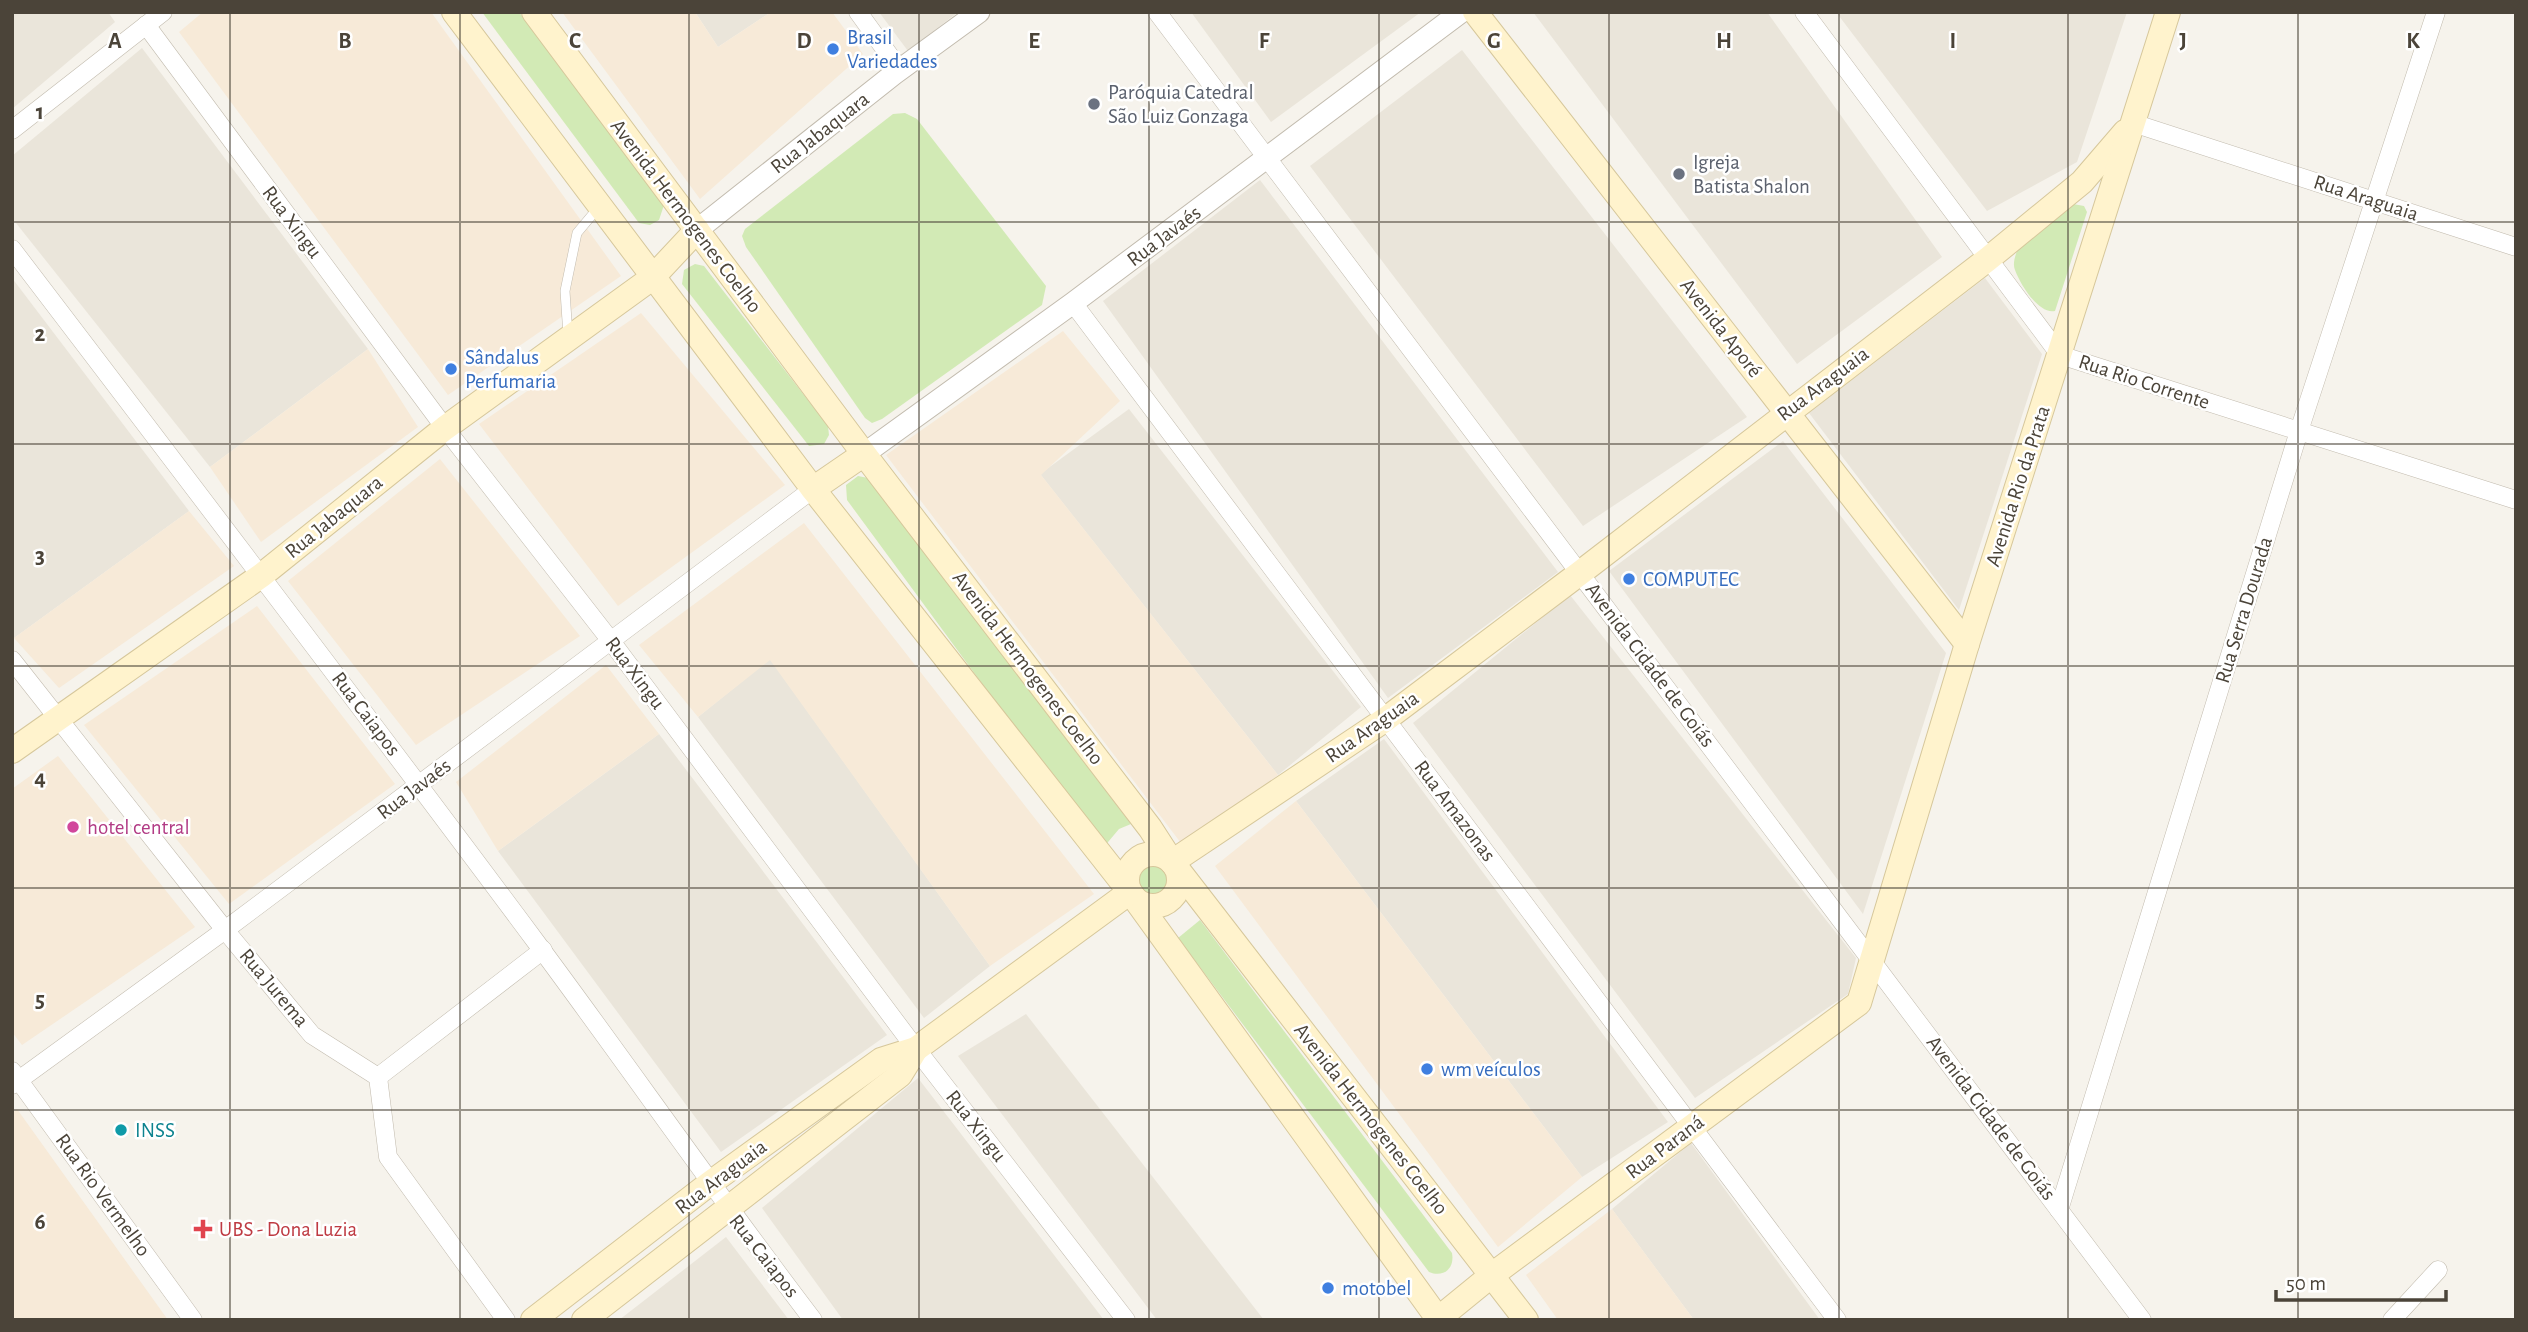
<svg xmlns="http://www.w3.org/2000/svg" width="2528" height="1332" viewBox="0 0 2528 1332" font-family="'Alegreya Sans',sans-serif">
	<rect width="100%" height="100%" fill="#f6f3ec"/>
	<g fill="#eae5da">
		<path d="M12 12H108L115 22 12 109Z"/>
		<path d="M695 12H771L718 47Z"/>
		<path d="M879 12H958L908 51Z"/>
		<path d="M1191 12H1421L1271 122Z"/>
		<path d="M1533 12H1767L1942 257 1797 364Z"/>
		<path d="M1836 12H2127L2077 162 1987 211Z"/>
		<path d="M142 48 368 349 210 467 12 218V156Z"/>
		<path d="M1462 50 1747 417 1583 526 1310 166Z"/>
		<path d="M1260 180 1558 572 1388 698 1103 301Z"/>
		<path d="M12 278 189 511 14 638 12 636Z"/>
		<path d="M1985 278 2042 354 1959 610 1809 413Z"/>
		<path d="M1129 409 1361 707 1278 775 1040 474Z"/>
		<path d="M1783 441 1946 653 1863 914 1609 571Z"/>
		<path d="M1570 595 1856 958 1848 994 1695 1098 1413 723Z"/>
		<path d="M770 659 990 966 924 1018 698 717Z"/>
		<path d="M659 734 887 1035 721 1152 498 851Z"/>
		<path d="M1384 739 1668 1122 1582 1177 1296 801Z"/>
		<path d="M1026 1014 1264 1320H1157L958 1056Z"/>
		<path d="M918 1078 1104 1320H843L762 1208Z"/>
		<path d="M1691 1143 1820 1320H1694L1612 1209Z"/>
		<path d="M726 1237 789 1320H619Z"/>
	</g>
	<g fill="#f7ead8">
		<path d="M203 12H431L621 276 448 395 179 32Z"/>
		<path d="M562 12H695L718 47 771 12H832L863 54 700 199Z"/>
		<path d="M641 313 785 485 618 606 479 424Z"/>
		<path d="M1063 331 1120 401 1041 475 1278 775 1187 851 886 455Z"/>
		<path d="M368 349 418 427 261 542 210 467Z"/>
		<path d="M440 459 580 636 416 745 288 581Z"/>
		<path d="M189 511 234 566 59 688 14 638Z"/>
		<path d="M804 523 1094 894 990 966 770 660 698 717 639 645Z"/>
		<path d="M257 606 395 784 229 904 84 725Z"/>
		<path d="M606 665 659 734 498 851 456 782Z"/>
		<path d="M58 756 195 927 22 1045 12 1032V789Z"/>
		<path d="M1296 801 1582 1177 1498 1247 1215 866Z"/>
		<path d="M17 1109 168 1320H12V1113Z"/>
		<path d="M1612 1209 1694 1320H1558L1526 1275Z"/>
	</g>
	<g fill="#d2eab5">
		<path d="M482 12H519L664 205 659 220 650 225 639 223Z"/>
		<path d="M905 113 917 119 1046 286 1042 305 882 419 872 423 865 418 746 247 742 236 745 229 893 114Z"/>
		<path d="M2073 204 2084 206 2087 212 2055 311C2039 315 2020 284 2015 270 2012 263 2016 254 2018 248Z"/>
		<path d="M695 264 704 266 828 426 829 435 824 444 809 446 682 284 684 270Z"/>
		<path d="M858 476 868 478 1131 824 1119 829 1103 848 847 500 846 485Z"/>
		<path d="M1155 854 1179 880 1171 898 1150 905 1127 875 1137 859Z"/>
		<path d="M1200 920 1452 1253C1455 1269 1443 1278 1429 1272L1178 938Z"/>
	</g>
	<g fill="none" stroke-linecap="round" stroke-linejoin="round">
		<defs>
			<path id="service" d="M568 336 565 291 577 233 598 208"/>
			<g id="minor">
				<path d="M858 12 900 70"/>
				<path d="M1157 12 2142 1320"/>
				<path d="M1804 12 2060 355 2516 500"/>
				<path d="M146 25 445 428 611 641 910 1041 1126 1320"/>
				<path d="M2133 123 2516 247"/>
				<path d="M12 130 163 12"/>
				<path d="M12 249C189 481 365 712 539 946 631 1070 719 1197 813 1320"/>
				<path d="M1073 303 1837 1320"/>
				<path d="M12 660 225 930 312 1035 378 1077 388 1157 506 1320"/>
				<path d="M12 1071 193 1320"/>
				<path d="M378 1077 543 950"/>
				<path d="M12 1085 225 930 813 489"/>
				<path d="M2059 1210 2299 431 2436 12"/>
				<path d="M2392 1320 2438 1270"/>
			</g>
			<g id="tertiary">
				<path d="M697 230 894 74 979 12"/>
				<path d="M864 454 1073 303 1461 12"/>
			</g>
			<g id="secondary">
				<path d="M454 12 813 489 1130 892 1439 1320"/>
				<path d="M534 12 864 454 1150 828 1172 862 1526 1320"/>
				<path d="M1475 12 1967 644"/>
				<path d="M813 489 864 454"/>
				<path d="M12 751 262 575 445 428 652 278 697 230"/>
				<circle cx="1153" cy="880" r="26"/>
				<path d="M1172 862 1386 719 1580 573 1988 259 2082 182 2125 132"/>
				<path d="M1438 1319 1492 1275 1859 1003 1967 644 2168 12"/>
				<path d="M533 1320 709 1184 881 1060 916 1049 1130 892"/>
				<path d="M584 1320 900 1075 916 1049"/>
			</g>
		</defs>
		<use href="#service" stroke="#c2bbae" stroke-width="10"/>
		<use href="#minor" stroke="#c2bbae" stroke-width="19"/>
		<use href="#tertiary" stroke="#c2bbae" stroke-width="23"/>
		<use href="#secondary" stroke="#d6c79b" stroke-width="26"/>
		<use href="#service" stroke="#fff" stroke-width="9"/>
		<use href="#minor" stroke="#fff" stroke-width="18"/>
		<use href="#tertiary" stroke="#fff" stroke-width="21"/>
		<use href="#secondary" stroke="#fff3cd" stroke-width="24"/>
	</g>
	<path fill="none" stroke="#4b4439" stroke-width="2" stroke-opacity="0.55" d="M230 12V1320M460 12V1320M689 12V1320M919 12V1320M1149 12V1320M1379 12V1320M1609 12V1320M1839 12V1320M2068 12V1320M2298 12V1320M12 222H2516M12 444H2516M12 666H2516M12 888H2516M12 1110H2516"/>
	<g fill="#3f7fe0" stroke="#fff" stroke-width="2.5">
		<circle cx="833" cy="49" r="7"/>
		<circle cx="451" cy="369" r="7"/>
		<circle cx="1629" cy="579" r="7"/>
		<circle cx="1427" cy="1069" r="7"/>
		<circle cx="1328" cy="1288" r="7"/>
	</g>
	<g fill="#6b7280" stroke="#fff" stroke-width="2.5">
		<circle cx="1094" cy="104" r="7"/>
		<circle cx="1679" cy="174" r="7"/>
	</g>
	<circle fill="#d1479c" stroke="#fff" stroke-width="2.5" cx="73" cy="827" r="7"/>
	<circle fill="#0f9aa8" stroke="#fff" stroke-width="2.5" cx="121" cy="1130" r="7"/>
	<path fill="#e0444e" stroke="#fff" stroke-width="2.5" d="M199.5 1218.5h7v7h7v7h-7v7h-7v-7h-7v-7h7z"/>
	<g text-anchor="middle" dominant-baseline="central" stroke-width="5" stroke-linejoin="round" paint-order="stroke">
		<g font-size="21" fill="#366cbe" stroke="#fff" text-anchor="start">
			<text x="847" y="37">Brasil<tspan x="847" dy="24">Variedades</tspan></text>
			<text x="465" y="357">Sândalus<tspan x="465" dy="24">Perfumaria</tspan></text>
			<text x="1643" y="579">COMPUTEC</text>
			<text x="1441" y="1069">wm veículos</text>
			<text x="1342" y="1288">motobel</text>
		</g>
		<g font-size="21" fill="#5b616d" stroke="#fff" text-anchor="start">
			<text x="1108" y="92">Paróquia Catedral<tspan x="1108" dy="24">São Luiz Gonzaga</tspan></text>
			<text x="1693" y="162">Igreja<tspan x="1693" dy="24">Batista Shalon</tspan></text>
		</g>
		<g font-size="21" fill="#4b4439" stroke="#fff">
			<text transform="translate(820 133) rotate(-38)">Rua Jabaquara</text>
			<text transform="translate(2366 198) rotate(18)">Rua Araguaia</text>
			<text transform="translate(686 216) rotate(53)">Avenida Hermogenes Coelho</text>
			<text transform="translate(292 222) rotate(53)">Rua Xingu</text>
			<text transform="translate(1164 236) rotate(-37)">Rua Javaés</text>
			<text transform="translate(1721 328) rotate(52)">Avenida Aporé</text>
			<text transform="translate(2144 382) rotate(18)">Rua Rio Corrente</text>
			<text transform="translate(1823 384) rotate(-37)">Rua Araguaia</text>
			<text transform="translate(2018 486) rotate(-72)">Avenida Rio da Prata</text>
			<text transform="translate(334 517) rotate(-39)">Rua Jabaquara</text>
			<text transform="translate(2244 610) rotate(-73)">Rua Serra Dourada</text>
			<text transform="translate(1650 665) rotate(53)">Avenida Cidade de Goiás</text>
			<text transform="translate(1028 668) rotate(53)">Avenida Hermogenes Coelho</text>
			<text transform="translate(635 673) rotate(53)">Rua Xingu</text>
			<text transform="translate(366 714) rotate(53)">Rua Caiapos</text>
			<text transform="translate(1372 727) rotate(-35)">Rua Araguaia</text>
			<text transform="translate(414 789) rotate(-37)">Rua Javaés</text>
			<text transform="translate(1455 811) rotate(53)">Rua Amazonas</text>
			<text transform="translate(274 988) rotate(50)">Rua Jurema</text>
			<text transform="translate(1991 1118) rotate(53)">Avenida Cidade de Goiás</text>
			<text transform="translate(1371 1119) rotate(52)">Avenida Hermogenes Coelho</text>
			<text transform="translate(976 1126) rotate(52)">Rua Xingu</text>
			<text transform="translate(1665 1147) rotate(-37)">Rua Paraná</text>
			<text transform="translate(721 1177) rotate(-37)">Rua Araguaia</text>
			<text transform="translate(103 1195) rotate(54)">Rua Rio Vermelho</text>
			<text transform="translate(764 1256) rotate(52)">Rua Caiapos</text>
		</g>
		<g font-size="21" fill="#b23c85" stroke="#fff" text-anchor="start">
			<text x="87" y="827">hotel central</text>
		</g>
		<g font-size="21" fill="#0d838f" stroke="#fff" text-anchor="start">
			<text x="135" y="1130">INSS</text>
		</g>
		<g font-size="21" fill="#be3a42" stroke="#fff" text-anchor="start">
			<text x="219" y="1229">UBS - Dona Luzia</text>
		</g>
	</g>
	<g font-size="23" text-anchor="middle" font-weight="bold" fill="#4b4439" stroke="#fff" stroke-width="5" stroke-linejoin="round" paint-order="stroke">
		<text x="115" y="48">A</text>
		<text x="345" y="48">B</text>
		<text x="575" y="48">C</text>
		<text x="804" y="48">D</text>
		<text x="1034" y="48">E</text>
		<text x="1264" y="48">F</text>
		<text x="1494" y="48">G</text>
		<text x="1724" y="48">H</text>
		<text x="1953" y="48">I</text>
		<text x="2183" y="48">J</text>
		<text x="2413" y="48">K</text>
		<text x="40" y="119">1</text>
		<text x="40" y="341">2</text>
		<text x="40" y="563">3</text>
		<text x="40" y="785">4</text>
		<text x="40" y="1007">5</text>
		<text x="40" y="1229">6</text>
	</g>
	<rect width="2528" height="1332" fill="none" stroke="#4b4439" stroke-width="28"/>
	<path d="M2276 1290v10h170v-10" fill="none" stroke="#4b4439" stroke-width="3.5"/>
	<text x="2286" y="1290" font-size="21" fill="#4b4439" stroke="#ffffff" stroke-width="5" paint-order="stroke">50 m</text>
</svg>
